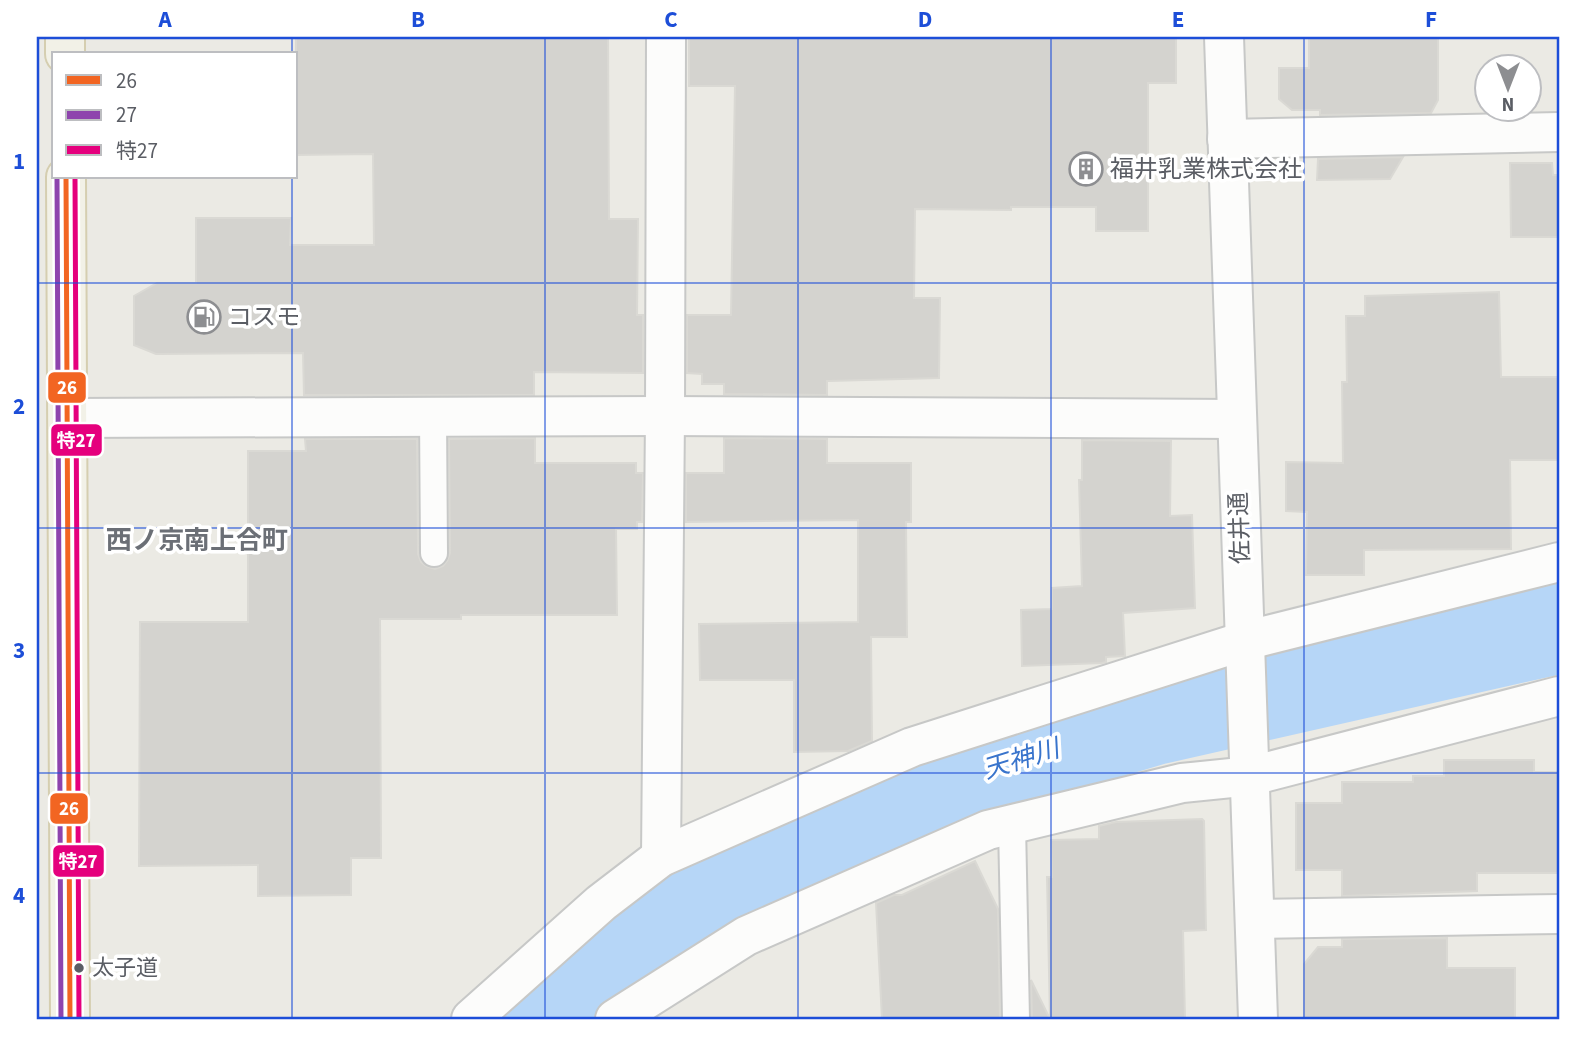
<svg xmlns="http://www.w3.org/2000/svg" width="1596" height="1056" viewBox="0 0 1596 1056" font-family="'Source Sans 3','Noto Sans JP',sans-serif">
	<rect width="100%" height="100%" fill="#ebeae4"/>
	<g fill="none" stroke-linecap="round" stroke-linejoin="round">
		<path stroke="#b6d6f7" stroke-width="91" d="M538 1019 595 965 757 862 945 782 1156 719 1559 628"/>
	</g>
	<g fill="#d4d3cf" stroke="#dad9d4" stroke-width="2">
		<path d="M296 37H608L609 219H638L637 315H643V373L534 372V395H304L303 353 156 354 134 345V296L157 283H196V218H291L290 245H374L373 154 296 155Z"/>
		<path d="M689 37H1176V83H1148V231H1096V207H1011V210L915 209 914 298H940L939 378 829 381H827V395L724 394V384H702V374L687 373V315H731L735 86H689Z"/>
		<path d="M1309 37H1438V100L1431 113 1320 115V110H1292L1279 99V68H1309Z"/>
		<path d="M1403 157 1390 179 1317 180 1318 159Z"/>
		<path d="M1510 163H1552L1553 175H1559V237H1511Z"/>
		<path d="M1499 292 1501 377H1559V460H1510L1511 549 1364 550V575H1306L1307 512 1286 511V462L1343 463 1342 382H1347L1346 316H1365V296Z"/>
		<path d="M535 438V463H636V473H643L642 522H637V529H616L617 615H461V619H380L381 858H351V895L258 896V865L139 866 140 622H248V451H306L305 439H417L418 554 421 562 426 566 435 569 443 566 447 561 450 553 449 439Z"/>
		<path d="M724 438 827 439V463H911V522H906L907 637H871L872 741 848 751 794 752V680H700L699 624 858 622V520L686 522V473H724Z"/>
		<path d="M1082 440 1171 441 1170 516 1192 515 1195 608 1123 613 1125 656 1106 657V662L1102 663 1022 666 1021 610 1052 609V588L1082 586 1079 480H1082Z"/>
		<path d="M1444 760H1534V772H1559V873H1477V891L1342 896V870H1296V803H1342V782H1413V776H1444Z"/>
		<path d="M1202 819 1204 821 1206 930 1183 931 1185 1019H1050L1047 877H1052L1051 840 1099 839V826L1116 822Z"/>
		<path d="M975 861 998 909 1000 1019H882L876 903 894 895H902Z"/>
		<path d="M1447 938V968H1515V1019H1304V964L1318 947H1342V939Z"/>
		<path d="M1031 980 1050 1019H1032Z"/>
	</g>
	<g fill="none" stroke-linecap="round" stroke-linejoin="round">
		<defs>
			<g id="service">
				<path d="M433 416 434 553"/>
				<path d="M1012 825 1016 1019"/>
			</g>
			<g id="minor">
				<path d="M1227 139 1559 132"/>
				<path d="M69 418 665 416 1237 419"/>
				<path d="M661 857 665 416 666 37"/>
				<path d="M1255 919 1559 914"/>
				<path d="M471 1019 601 903 661 857 912 747 1244 641 1559 562"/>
				<path d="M615 1019 746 936 988 830 1182 783 1251 776 1559 696"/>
			</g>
			<path id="tertiary" d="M1224 37 1258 1019"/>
			<g id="primary">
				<path d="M65 37V54"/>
				<path d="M66 177 70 1019"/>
			</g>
		</defs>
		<use href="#service" stroke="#c7c8c7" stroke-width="30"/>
		<use href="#minor" stroke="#c7c8c7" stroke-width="42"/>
		<use href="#tertiary" stroke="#c7c8c7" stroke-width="42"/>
		<use href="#primary" stroke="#d5ceb0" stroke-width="42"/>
		<use href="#service" stroke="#fcfcfb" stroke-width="26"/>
		<use href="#minor" stroke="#fcfcfb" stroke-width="38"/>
		<use href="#tertiary" stroke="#fcfcfb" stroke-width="38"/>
		<use href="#primary" stroke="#f2f1e7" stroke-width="38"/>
		<defs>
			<path id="bus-1" d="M66 177 70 1019"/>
			<path id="bus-2" d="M57 177 61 1019"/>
			<path id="bus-3" d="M75 177 79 1019"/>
		</defs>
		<use href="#bus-1" stroke="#fff" stroke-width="10"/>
		<use href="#bus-2" stroke="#fff" stroke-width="10"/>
		<use href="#bus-3" stroke="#fff" stroke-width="10"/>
		<use href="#bus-1" stroke="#f26522" stroke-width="5"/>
		<use href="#bus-2" stroke="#8e44ad" stroke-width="5"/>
		<use href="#bus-3" stroke="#e5007d" stroke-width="5"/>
	</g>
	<path fill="none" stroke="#1d4ed8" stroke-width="2" stroke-opacity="0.55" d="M292 37V54M545 37V1019M798 37V1019M1051 37V1019M1304 37V1019M292 177V1019M37 283H1559M37 528H1559M37 773H1559"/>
	<defs>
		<symbol id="building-ring" viewBox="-11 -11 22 22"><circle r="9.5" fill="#fff" stroke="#8d8e91" stroke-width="1.5"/><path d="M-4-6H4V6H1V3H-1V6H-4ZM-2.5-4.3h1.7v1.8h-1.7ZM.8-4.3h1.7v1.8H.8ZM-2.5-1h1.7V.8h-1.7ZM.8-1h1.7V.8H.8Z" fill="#8d8e91"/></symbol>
		<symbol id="fuel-ring" viewBox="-11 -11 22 22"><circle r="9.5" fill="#fff" stroke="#8d8e91" stroke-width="1.5"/><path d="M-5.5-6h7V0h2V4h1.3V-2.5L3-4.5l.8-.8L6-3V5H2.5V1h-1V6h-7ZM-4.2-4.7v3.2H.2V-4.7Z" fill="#8d8e91"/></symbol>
	</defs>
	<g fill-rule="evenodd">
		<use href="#building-ring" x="1067" y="150" width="38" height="38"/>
		<use href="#fuel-ring" x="185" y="298" width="38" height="38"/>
	</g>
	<circle fill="#5a5d64" stroke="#fff" stroke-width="2.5" cx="79" cy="968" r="6"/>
	<g text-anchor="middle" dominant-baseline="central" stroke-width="7" stroke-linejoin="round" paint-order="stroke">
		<g font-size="22" fill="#5a5d64" stroke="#fff" text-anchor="start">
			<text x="92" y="968">太子道</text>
		</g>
		<g font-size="24" fill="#5a5d64" stroke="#fff" text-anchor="start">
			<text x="1110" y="169">福井乳業株式会社</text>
			<text x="228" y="317">コスモ</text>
		</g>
		<g font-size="24" fill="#5a5d64" stroke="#fff">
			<text transform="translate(1240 528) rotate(-92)">佐井通</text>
		</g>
		<g font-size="26" font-weight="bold" fill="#6b6f76" stroke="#fff">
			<text x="197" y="540">西ノ京南上合町</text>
		</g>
		<g font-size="26" font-style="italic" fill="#3974cc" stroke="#fff">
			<text transform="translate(1021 759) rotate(-17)">天神川</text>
		</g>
	</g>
	<g stroke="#fff" stroke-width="2.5">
		<rect x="47" y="371" width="40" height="33" rx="7" fill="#f26522"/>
		<rect x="50" y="423" width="53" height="34" rx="7" fill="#e5007d"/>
		<rect x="49" y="792" width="40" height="33" rx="7" fill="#f26522"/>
		<rect x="52" y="844" width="53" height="34" rx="7" fill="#e5007d"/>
	</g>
	<g font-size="19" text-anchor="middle" font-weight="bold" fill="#fff">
		<text x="67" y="394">26</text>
		<text x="76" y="447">特27</text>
		<text x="69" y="815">26</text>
		<text x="78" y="868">特27</text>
	</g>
	<rect width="1596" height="1056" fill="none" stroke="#ffffff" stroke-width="77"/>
	<rect x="52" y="52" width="245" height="126" fill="#ffffff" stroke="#bdbec1" stroke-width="2"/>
	<rect x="66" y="75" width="35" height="10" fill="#f26522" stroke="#bdbec1" stroke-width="2"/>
	<text x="116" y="88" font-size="21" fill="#5a5d64">26</text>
	<rect x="66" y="110" width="35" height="10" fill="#8e44ad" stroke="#bdbec1" stroke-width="2"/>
	<text x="116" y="122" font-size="21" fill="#5a5d64">27</text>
	<rect x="66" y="145" width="35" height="10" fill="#e5007d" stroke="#bdbec1" stroke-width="2"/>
	<text x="116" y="158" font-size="21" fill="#5a5d64">特27</text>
	<g transform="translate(1508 88) rotate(180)"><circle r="33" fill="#ffffff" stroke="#bdbec1" stroke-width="2"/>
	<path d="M0-5L12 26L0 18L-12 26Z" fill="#8d8e91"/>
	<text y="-10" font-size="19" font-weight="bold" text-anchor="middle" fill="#5a5d64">N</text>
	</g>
	<rect x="38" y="38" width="1520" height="980" fill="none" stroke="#1d4ed8" stroke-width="2.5"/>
	<g font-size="23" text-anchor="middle" font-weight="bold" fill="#1d4ed8">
		<text x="165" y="27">A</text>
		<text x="418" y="27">B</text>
		<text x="671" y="27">C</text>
		<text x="925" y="27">D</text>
		<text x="1178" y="27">E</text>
		<text x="1431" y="27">F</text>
		<text x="19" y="169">1</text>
		<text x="19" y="414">2</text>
		<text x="19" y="658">3</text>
		<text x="19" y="903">4</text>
	</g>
</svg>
